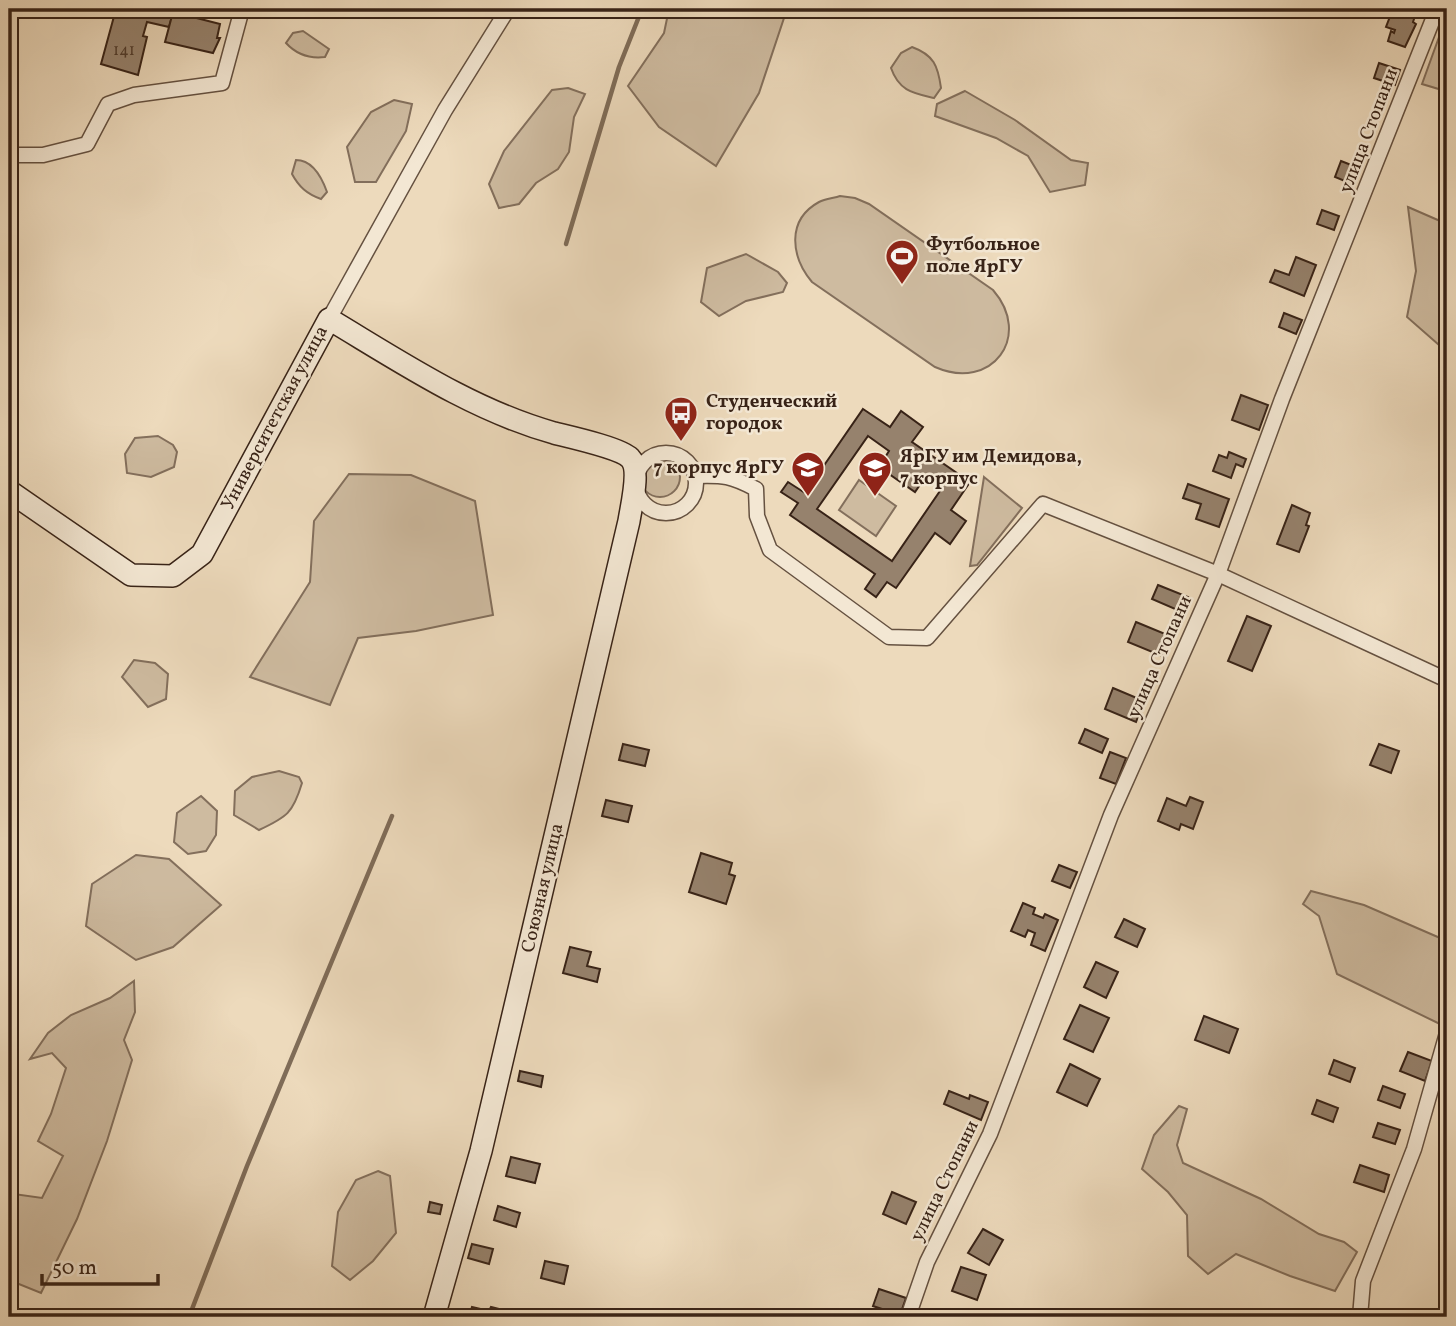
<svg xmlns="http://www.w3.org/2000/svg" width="1456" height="1326" viewBox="0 0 1456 1326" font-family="Vollkorn,serif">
	<rect width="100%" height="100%" fill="#eddabc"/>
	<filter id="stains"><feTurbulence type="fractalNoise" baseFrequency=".00286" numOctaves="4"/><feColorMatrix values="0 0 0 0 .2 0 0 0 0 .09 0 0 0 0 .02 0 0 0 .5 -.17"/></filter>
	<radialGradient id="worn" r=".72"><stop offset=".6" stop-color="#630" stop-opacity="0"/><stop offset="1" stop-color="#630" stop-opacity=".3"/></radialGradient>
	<g fill="#cebba0" stroke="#836f5c" stroke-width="2">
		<path d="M669 9H787L759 93 716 166 659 127 628 86 664 33Z"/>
		<path d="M1447 15V84L1442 90 1422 84Z"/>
		<path d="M303 31 329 49 325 57C309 59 297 55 286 43L293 33Z"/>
		<path d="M912 47C934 55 938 66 941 88L934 98C913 93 899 91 891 68L901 53Z"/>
		<path d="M568 88 585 94 574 117 569 152 558 169 536 183 519 204 499 208 489 184 504 151 552 90Z"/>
		<path d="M965 91 1015 120 1071 160 1088 163 1085 185 1050 192 1028 156 996 138 935 116 937 104Z"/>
		<path d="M394 100 412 104 406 131 376 182H355L347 147 371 112Z"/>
		<path d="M296 160C313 160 322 178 327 192L321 199C307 194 299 187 292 174Z"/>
		<path d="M840 196 855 198 869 204 993 290C1033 336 992 392 935 367L812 282C791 257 786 220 819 202 825 199 834 198 840 196Z"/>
		<path d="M1408 207 1447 224V352L1407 317 1416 271Z"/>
		<path d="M746 254 778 272 787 283 783 292 746 301 719 316 701 302 707 268Z"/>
		<path d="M158 436 173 445 177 452 174 467 151 477 127 473 125 454 135 438Z"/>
		<circle cx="660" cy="477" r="20"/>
		<path d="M349 474 411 475 475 501 493 615 416 631 358 638 330 705 250 677 310 582 314 521Z"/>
		<path d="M984 477 1022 508 977 565 970 566Z"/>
		<path d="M859 480 896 506 876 536 839 510Z"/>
		<path d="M134 660 155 663 168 674 166 699 148 707 122 677Z"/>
		<path d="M279 771 299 777 302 783C293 813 287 817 259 830L234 815 235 791 252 777Z"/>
		<path d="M201 796 217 811 216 835 206 851 188 854 174 842 177 813Z"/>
		<path d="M136 855 169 859 221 905 173 947 136 960 86 926 92 884Z"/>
		<path d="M1311 891 1364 905 1447 941V1009L1442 1025 1337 974 1319 916 1303 904Z"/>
		<path d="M134 981 135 1012 124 1040 132 1060 107 1141 77 1219 41 1293 9 1280V1198L14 1194 42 1198 63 1156 38 1141 51 1114 66 1068 52 1053 30 1059 48 1033 71 1015 110 998Z"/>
		<path d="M1179 1106 1187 1109 1177 1145 1183 1163 1261 1199 1319 1234 1344 1242 1357 1252 1335 1291 1290 1276 1236 1254 1208 1274 1188 1256 1187 1215 1168 1192 1142 1169 1154 1135Z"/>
		<path d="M378 1171 390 1176 396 1233 373 1261 350 1280 332 1266 338 1212 356 1180Z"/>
	</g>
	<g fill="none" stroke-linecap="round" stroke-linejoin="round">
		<g stroke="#7f6c58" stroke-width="4.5">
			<path d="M566 244 619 67 642 9"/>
			<path d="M189 1317 247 1166 392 816"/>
		</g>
	</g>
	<g fill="#96826d" stroke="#382317" stroke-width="2" fill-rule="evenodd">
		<path d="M116 9H174L169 27 147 22 143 36 147 37 138 75 101 64Z"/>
		<path d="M173 12 220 24 217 38H220L213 53 165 42Z"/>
		<path d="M1402 12 1415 16 1413 22 1416 24 1405 47 1388 41 1391 31 1394 33 1395 30 1386 27 1391 14 1400 17Z"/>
		<path d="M1379 63 1400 70 1395 85 1374 78Z"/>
		<path d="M1341 161 1359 168 1352 184 1335 177Z"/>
		<path d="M1322 210 1339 216 1334 230 1317 224Z"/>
		<path d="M1296 257 1316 265 1304 296 1270 282 1275 270 1289 275Z"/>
		<path d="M1284 313 1302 320 1296 334 1279 327Z"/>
		<path d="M1241 395 1268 405 1259 430 1232 420Z"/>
		<path d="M863 409 890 427 901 411 923 427 912 442 970 482 951 510 966 521 950 544 935 533 896 588 887 582 876 597 865 589 875 574 790 515 798 503 781 492 788 482 805 493ZM868 436 889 451 879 467 915 492 926 476 942 488 892 561 817 509Z"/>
		<path d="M1229 452 1246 459 1243 467 1236 464 1231 478 1213 471 1219 455 1227 458Z"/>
		<path d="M1188 484 1229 499 1219 527 1196 519 1201 504 1183 498Z"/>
		<path d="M1292 505 1310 513 1306 525 1309 526 1299 552 1277 544Z"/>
		<path d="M1158 585 1188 597 1182 612 1152 599Z"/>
		<path d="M1247 616 1271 626 1252 671 1228 661Z"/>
		<path d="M1136 622 1170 636 1162 656 1128 642Z"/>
		<path d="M1113 688 1144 701 1136 722 1105 709Z"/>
		<path d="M1085 729 1108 739 1102 753 1079 743Z"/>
		<path d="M623 744 649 750 645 766 619 760Z"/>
		<path d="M1379 744 1399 751 1391 773 1370 765Z"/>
		<path d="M1110 752 1126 758 1116 784 1100 778Z"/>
		<path d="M1190 797 1203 802 1193 829 1181 824 1179 830 1158 821 1167 798 1186 806Z"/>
		<path d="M606 800 632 806 628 822 602 816Z"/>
		<path d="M701 853 732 863 729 874 735 876 726 904 689 892Z"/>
		<path d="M1059 865 1077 872 1070 888 1052 881Z"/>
		<path d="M1023 903 1035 908 1033 914 1043 918 1045 914 1058 920 1045 951 1031 945 1035 933 1028 930 1025 937 1011 931Z"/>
		<path d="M1124 919 1145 929 1137 947 1115 937Z"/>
		<path d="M570 947 591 952 587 966 600 969 597 982 563 973Z"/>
		<path d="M1096 962 1118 972 1106 998 1084 987Z"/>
		<path d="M1080 1005 1109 1018 1093 1052 1064 1039Z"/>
		<path d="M1204 1016 1238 1029 1229 1053 1195 1040Z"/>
		<path d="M1408 1052 1432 1061 1425 1081 1400 1071Z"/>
		<path d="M1334 1060 1355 1068 1350 1082 1329 1074Z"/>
		<path d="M1070 1064 1100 1079 1087 1106 1057 1092Z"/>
		<path d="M520 1071 543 1076 541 1087 518 1081Z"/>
		<path d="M1383 1086 1405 1094 1400 1108 1378 1100Z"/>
		<path d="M949 1091 969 1099 970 1095 988 1102 981 1120 944 1104Z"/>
		<path d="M1317 1100 1338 1108 1333 1122 1312 1114Z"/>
		<path d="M1378 1123 1400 1130 1395 1144 1373 1137Z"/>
		<path d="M511 1157 540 1164 535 1183 506 1176Z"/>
		<path d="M1360 1165 1389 1175 1384 1192 1354 1182Z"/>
		<path d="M892 1192 916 1202 906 1224 883 1214Z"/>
		<path d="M430 1202 442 1205 440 1214 428 1212Z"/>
		<path d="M498 1206 520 1213 516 1227 494 1220Z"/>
		<path d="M983 1229 1003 1240 989 1265 968 1253Z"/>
		<path d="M472 1244 493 1249 489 1264 468 1258Z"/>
		<path d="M545 1261 568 1266 564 1284 541 1278Z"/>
		<path d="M961 1267 986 1275 977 1300 952 1291Z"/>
		<path d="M879 1289 906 1298 900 1315 873 1306Z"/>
		<path d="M472 1307 489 1311 491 1307 515 1313 514 1317H469Z"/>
	</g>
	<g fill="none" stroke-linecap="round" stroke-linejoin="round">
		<defs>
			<g id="street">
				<path d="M9 155H43L87 144 108 104 134 95 222 83 242 9"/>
				<path d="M329 319 445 110 508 9"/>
				<circle cx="666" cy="483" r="30"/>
				<path d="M696 476C724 475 731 476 756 489L757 516 770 550 889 637 927 638 1043 504 1218 574 1447 680"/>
				<path d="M908 1317 927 1262 990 1134 1111 815 1218 574 1282 399 1437 9"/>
				<path d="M1360 1317 1363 1281 1414 1149 1447 1033"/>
			</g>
			<path id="secondary" d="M9 491 131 575 173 576 202 554 329 319C401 362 472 410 554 433 570 437 620 448 630 458 641 469 631 507 629 521L481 1151 434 1317"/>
		</defs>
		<use href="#street" stroke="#655140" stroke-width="17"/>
		<use href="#secondary" stroke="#382317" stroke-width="24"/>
		<use href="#street" stroke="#f3e7d3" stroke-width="14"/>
		<use href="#secondary" stroke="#f3e7d3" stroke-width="21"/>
	</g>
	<defs>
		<symbol id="stadium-pin" viewBox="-11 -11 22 30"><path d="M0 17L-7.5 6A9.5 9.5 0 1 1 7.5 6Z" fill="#8f2418" stroke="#f3e7d3"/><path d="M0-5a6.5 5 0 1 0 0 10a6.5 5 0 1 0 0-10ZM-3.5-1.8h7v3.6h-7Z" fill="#fff"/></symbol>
		<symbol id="bus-pin" viewBox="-11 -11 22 30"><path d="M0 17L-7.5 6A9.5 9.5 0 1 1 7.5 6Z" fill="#8f2418" stroke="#f3e7d3"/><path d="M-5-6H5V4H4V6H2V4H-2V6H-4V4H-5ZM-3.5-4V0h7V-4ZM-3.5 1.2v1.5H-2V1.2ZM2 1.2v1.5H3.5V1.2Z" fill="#fff"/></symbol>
		<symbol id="university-pin" viewBox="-11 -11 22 30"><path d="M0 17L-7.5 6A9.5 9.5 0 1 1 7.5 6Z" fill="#8f2418" stroke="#f3e7d3"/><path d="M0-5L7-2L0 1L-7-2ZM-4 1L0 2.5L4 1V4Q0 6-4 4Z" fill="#fff"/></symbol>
	</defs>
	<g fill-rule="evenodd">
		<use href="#stadium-pin" x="883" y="237" width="38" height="52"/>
		<use href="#bus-pin" x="662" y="394" width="38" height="52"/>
		<use href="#university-pin" x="789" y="449" width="38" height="52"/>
		<use href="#university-pin" x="856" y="449" width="38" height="52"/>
	</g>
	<g text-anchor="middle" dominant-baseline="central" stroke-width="5" stroke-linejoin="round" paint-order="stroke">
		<g font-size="16" fill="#503b2c">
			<text x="124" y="51">141</text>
		</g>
		<g font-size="19" fill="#382317" stroke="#f3e7d3">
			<text transform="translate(1369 131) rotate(-69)">улица Стопани</text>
			<text transform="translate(275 418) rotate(-62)">Университетская улица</text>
			<text transform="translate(1160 657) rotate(-66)">улица Стопани</text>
			<text transform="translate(543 888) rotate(-77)">Союзная улица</text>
			<text transform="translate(945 1181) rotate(-64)">улица Стопани</text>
		</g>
		<g font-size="19" font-weight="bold" fill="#382317" stroke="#f3e7d3" text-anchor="start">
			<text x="926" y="245">Футбольное<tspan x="926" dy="22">поле ЯрГУ</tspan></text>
			<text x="706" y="402">Студенческий<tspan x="706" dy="22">городок</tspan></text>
			<text x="900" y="457">ЯрГУ им Демидова,<tspan x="900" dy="22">7 корпус</tspan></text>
			<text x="784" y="468" text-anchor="end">7 корпус ЯрГУ</text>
		</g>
	</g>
	<rect width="1456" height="1326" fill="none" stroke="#eddabc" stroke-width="35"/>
	<rect x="10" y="10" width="1435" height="1305" fill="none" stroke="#382317" stroke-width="3.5"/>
	<rect x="18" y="18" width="1421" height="1291" fill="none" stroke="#382317" stroke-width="2"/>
	<path d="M42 1274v10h116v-10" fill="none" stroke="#382317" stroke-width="3.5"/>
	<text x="52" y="1274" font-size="21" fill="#382317" stroke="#f3e7d3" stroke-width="5" paint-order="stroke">50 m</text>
	<rect width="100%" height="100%" filter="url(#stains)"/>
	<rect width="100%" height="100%" fill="url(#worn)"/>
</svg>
